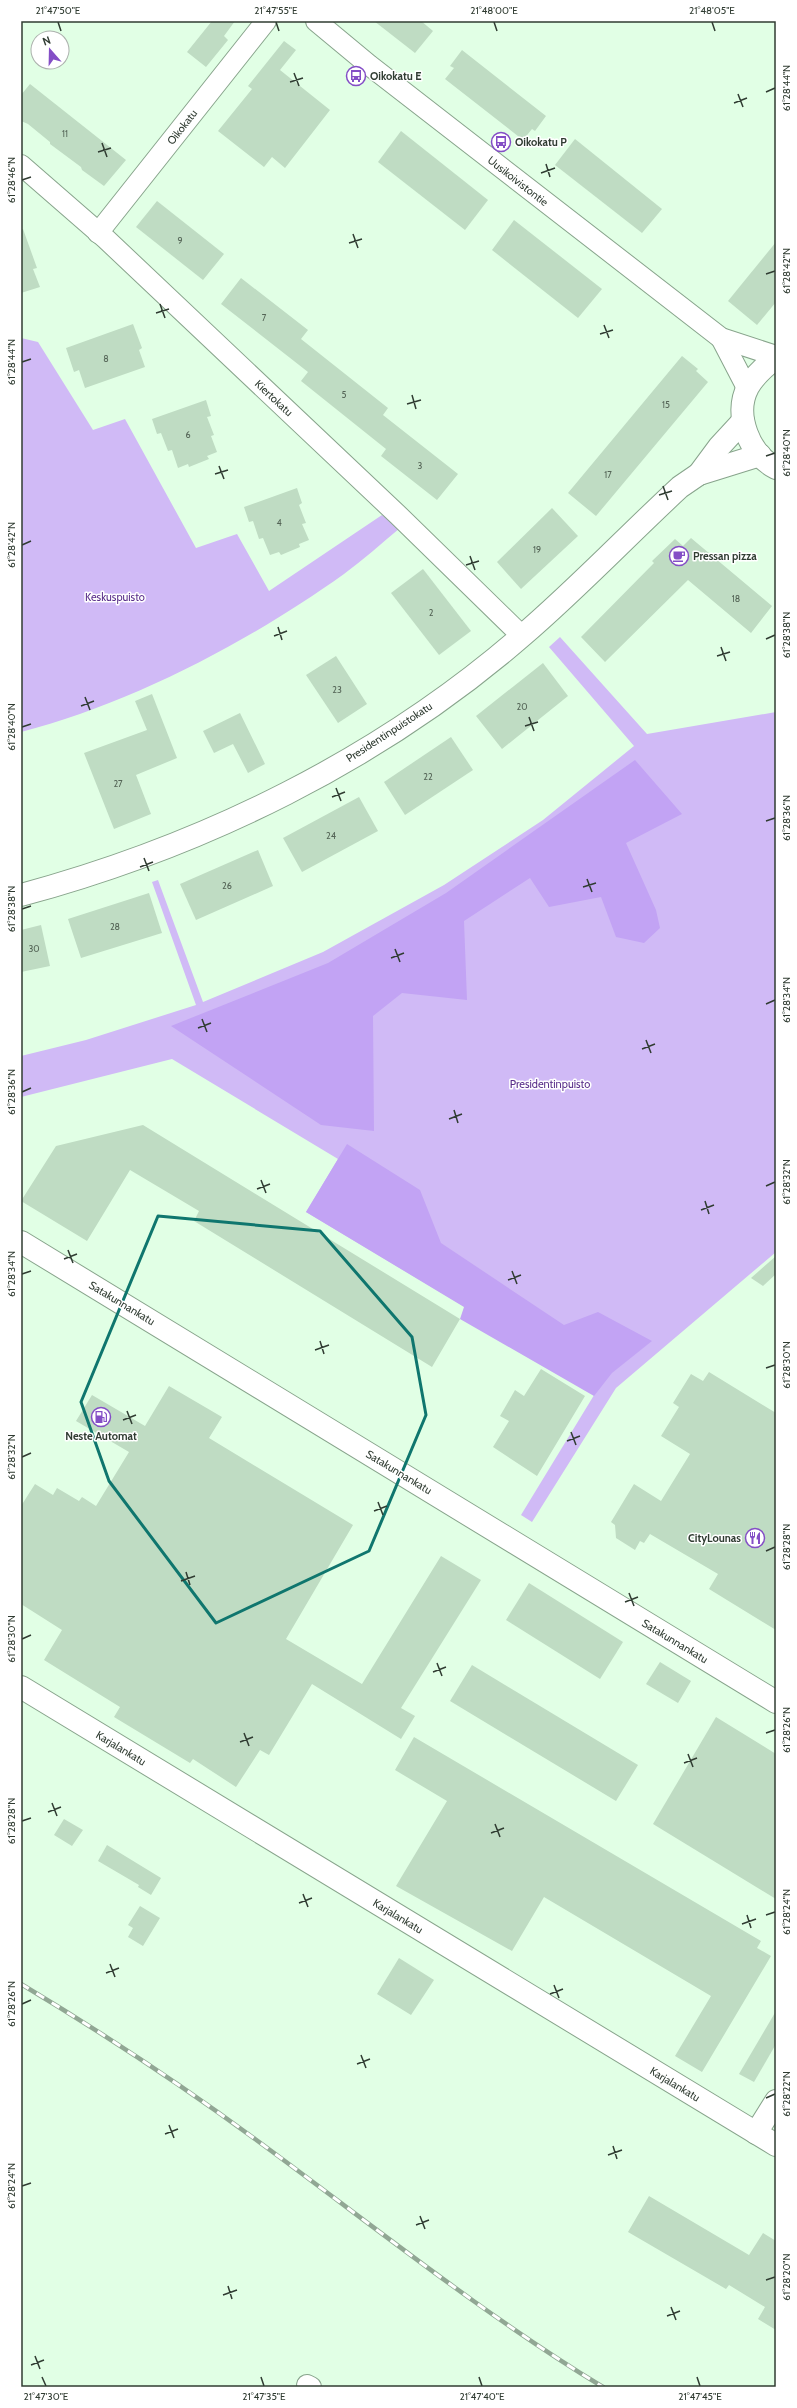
<svg xmlns="http://www.w3.org/2000/svg" width="797" height="2408" viewBox="0 0 797 2408" font-family="Cabin,sans-serif">
	<rect width="100%" height="100%" fill="#e1ffe5"/>
	<g fill="#d0baf6">
		<path d="M21 338 38 342 93 430 125 419 196 548 237 534 269 591 382 515 400 528C382 543 363 560 344 574 252 640 131 704 21 732Z"/>
		<path d="M560 637 647 734 776 712V1252L616 1388 532 1522 521 1515 599 1387 306 1212 338 1159 172 1059 21 1097V1056L86 1040 196 1005 152 882 158 880 203 1002 323 952 444 885 543 820 634 746 549 647Z"/>
	</g>
	<g fill="#c2a3f4">
		<path d="M635 760 682 814 626 843 656 910 660 928 644 943 616 937 601 897 549 907 530 878 464 921 467 1000 402 993 373 1016 374 1131 321 1125 171 1026 328 963 446 893Z"/>
		<path d="M347 1144 420 1190 441 1243 564 1325 598 1312 652 1341 612 1373 594 1396 460 1319 464 1307 306 1212Z"/>
	</g>
	<g fill="#bfdcc3">
		<path d="M212 21H235L224 36 228 40 206 67 187 52Z"/>
		<path d="M374 21H421L433 31 415 53Z"/>
		<path d="M284 41 296 50 280 70 330 110 285 168 272 157 264 167 218 131 252 89 248 86Z"/>
		<path d="M462 50 546 116 535 131 532 129 523 140 445 79 454 68 450 66Z"/>
		<path d="M30 84 126 160 104 186 82 170 81 167 50 144V142L28 124 21 121V95Z"/>
		<path d="M401 131 488 200 465 230 378 162Z"/>
		<path d="M575 139 662 209 642 233 555 165Z"/>
		<path d="M157 201 224 254 203 280 136 227Z"/>
		<path d="M514 220 602 289 578 318 492 250Z"/>
		<path d="M21 229H23L37 268 33 269 40 287 21 293Z"/>
		<path d="M776 242V302L757 325 728 301Z"/>
		<path d="M241 278 308 330 301 339 388 408 383 415 458 474 437 500 381 456 386 449 301 381 308 372 221 304Z"/>
		<path d="M133 324 142 348 139 350 145 367 85 388 79 370 74 372 66 348Z"/>
		<path d="M682 356 698 369 696 371 708 382 596 516 568 493Z"/>
		<path d="M206 400 211 416 207 417 214 435 211 436 217 452 207 456 209 459 189 467 188 464 178 468 172 450 168 451 161 433 157 434 152 419Z"/>
		<path d="M297 488 302 503 299 505 306 523 302 524 309 540 299 544 300 547 281 555 279 552 270 555 263 538 259 539 253 521 249 522 244 507Z"/>
		<path d="M552 508 578 536 521 589 497 562Z"/>
		<path d="M691 538 772 606 751 633 688 580 605 662 581 637 654 563 652 561 675 539 683 546Z"/>
		<path d="M423 569 471 631 439 655 391 593Z"/>
		<path d="M336 656 367 704 338 723 306 675Z"/>
		<path d="M543 663 568 696 502 749 476 716Z"/>
		<path d="M152 694 177 758 136 775 151 814 114 829 84 753 147 730 135 701Z"/>
		<path d="M240 713 265 764 248 773 233 744 214 753 203 731Z"/>
		<path d="M451 737 473 770 405 815 384 782Z"/>
		<path d="M359 797 378 831 302 872 283 838Z"/>
		<path d="M258 850 273 886 196 920 180 884Z"/>
		<path d="M149 893 162 933 81 958 68 919Z"/>
		<path d="M41 925 50 966 21 972V930Z"/>
		<path d="M143 1125 460 1319 432 1367 194 1221 199 1211 130 1170 87 1241 21 1201 56 1146Z"/>
		<path d="M776 1256V1274L763 1286 751 1278Z"/>
		<path d="M541 1369 585 1396 537 1476 493 1447 509 1421 500 1416 515 1390 524 1396Z"/>
		<path d="M709 1372 776 1413V1630L709 1589 718 1574 650 1534 644 1543 640 1541 635 1550 616 1538 615 1525 611 1522 634 1484 661 1501 690 1454 661 1436 679 1407 673 1403 691 1374 703 1381Z"/>
		<path d="M169 1386 222 1417 209 1438 353 1525 286 1639 362 1684 441 1556 481 1580 401 1708 415 1716 401 1739 312 1684 269 1755 260 1750 236 1787 193 1759 190 1763 114 1717 120 1707 44 1660 62 1630 21 1604V1506L35 1484 53 1495 57 1488 79 1501 82 1497 96 1506 129 1452 76 1421 92 1395 145 1426Z"/>
		<path d="M529 1583 623 1642 600 1679 506 1620Z"/>
		<path d="M660 1662 691 1681 678 1703 646 1684Z"/>
		<path d="M472 1665 638 1765 616 1801 450 1701Z"/>
		<path d="M716 1717 776 1754V1899L653 1824Z"/>
		<path d="M414 1737 761 1941 757 1948 771 1956 702 2072 675 2056 711 1996 544 1897 512 1951 396 1886 447 1801 395 1770Z"/>
		<path d="M64 1819 83 1830 72 1846 54 1835Z"/>
		<path d="M107 1845 161 1878 151 1895 138 1887 139 1885 98 1861Z"/>
		<path d="M140 1906 160 1918 143 1946 128 1937 133 1928 128 1925Z"/>
		<path d="M399 1958 434 1980 411 2015 377 1994Z"/>
		<path d="M776 2011V2044L754 2082 739 2074Z"/>
		<path d="M649 2196 749 2255 763 2233 776 2241V2330L758 2319 765 2307 729 2285 726 2289 628 2232Z"/>
	</g>
	<g fill="none" stroke-linecap="round" stroke-linejoin="round">
		<defs>
			<g id="minor">
				<path d="M316 21 369 65 721 338 776 356"/>
				<path d="M21 165 106 239 398 515 522 636"/>
				<path d="M98 233 266 21"/>
				<path d="M721 338 747 388"/>
				<path d="M307 2385 311 2387"/>
			</g>
			<g id="tertiary">
				<path d="M776 358C765 366 755 375 748 387 733 415 750 455 776 468"/>
				<path d="M699 474 719 447 743 421"/>
				<path d="M21 895C203 846 379 760 522 636 577 589 627 536 680 487L699 474 760 455"/>
				<path d="M21 1687 776 2145"/>
				<path d="M756 2133 776 2101"/>
			</g>
			<path id="secondary" d="M21 1242 776 1702"/>
		</defs>
		<use href="#minor" stroke="#88a48c" stroke-width="22"/>
		<use href="#tertiary" stroke="#88a48c" stroke-width="24"/>
		<use href="#secondary" stroke="#88a48c" stroke-width="24"/>
		<use href="#minor" stroke="#fff" stroke-width="20"/>
		<use href="#tertiary" stroke="#fff" stroke-width="22"/>
		<use href="#secondary" stroke="#fff" stroke-width="22"/>
		<defs>
			<path id="rail" d="M21 1984C101 2032 180 2084 255 2139 370 2223 481 2313 603 2387"/>
		</defs>
		<use href="#rail" stroke="#91a794" stroke-width="4.5"/>
		<use href="#rail" stroke="#fff" stroke-width="3" stroke-dasharray="9" stroke-linecap="butt"/>
	</g>
	<path fill="none" stroke="#0f766e" stroke-width="3" stroke-linejoin="round" d="M158 1216 320 1231 412 1337 426 1415 369 1551 216 1623 109 1481 81 1402Z"/>
	<path fill="none" stroke="#303c32" stroke-width="1.5" d="M58 22 61 31M276 22 279 31M494 22 497 31M712 22 715 31M294 73 299 86M290 82 303 78M766 92 775 88M738 94 743 107M734 103 747 98M102 143 107 157M98 152 111 148M546 164 550 177M541 173 555 168M22 180 31 177M353 234 358 248M349 243 362 239M766 274 775 271M160 304 165 318M156 313 169 309M604 325 609 338M600 334 613 330M22 362 31 359M412 395 416 409M407 404 421 400M766 456 775 453M219 466 224 479M215 474 228 470M663 486 668 500M659 495 672 491M22 545 31 541M470 556 475 570M466 565 479 561M278 627 282 640M274 636 287 631M766 639 775 635M721 647 726 661M717 656 730 652M85 697 90 710M81 706 94 701M529 717 534 731M525 726 538 722M22 727 31 724M336 788 341 801M332 797 345 792M766 821 775 818M144 858 149 871M140 867 153 862M587 879 592 892M583 887 596 883M22 909 31 906M395 949 400 962M391 958 404 953M766 1004 775 1000M202 1019 207 1032M198 1028 211 1023M646 1040 651 1053M642 1049 655 1044M22 1092 31 1088M454 1110 458 1123M449 1119 462 1114M261 1180 266 1193M766 1186 775 1182M257 1189 270 1184M705 1201 709 1214M701 1210 714 1205M68 1250 73 1263M64 1259 77 1254M512 1271 517 1284M22 1274 31 1271M508 1280 521 1275M320 1341 324 1354M315 1350 329 1345M766 1368 775 1365M127 1411 132 1424M123 1420 136 1415M571 1432 576 1445M567 1441 580 1436M22 1457 31 1453M378 1502 383 1515M374 1511 387 1506M766 1551 775 1547M186 1572 190 1585M181 1581 195 1576M629 1593 634 1606M625 1602 638 1597M22 1639 31 1635M437 1663 442 1676M433 1672 446 1667M244 1733 249 1746M766 1733 775 1730M240 1742 253 1737M688 1754 693 1767M684 1763 697 1758M52 1803 57 1816M48 1812 61 1807M22 1821 31 1818M495 1824 500 1837M491 1833 504 1828M303 1894 308 1907M299 1903 312 1898M747 1915 751 1928M766 1915 775 1912M742 1924 756 1919M110 1964 115 1977M106 1973 119 1968M554 1985 559 1998M550 1994 563 1989M22 2004 31 2000M361 2055 366 2068M357 2064 370 2059M766 2098 775 2094M169 2125 174 2138M165 2134 178 2129M613 2146 617 2159M608 2155 622 2150M22 2186 31 2183M420 2216 425 2229M416 2225 429 2220M766 2280 775 2277M228 2286 232 2299M223 2295 237 2290M671 2307 676 2320M667 2316 680 2311M35 2356 40 2369M31 2365 44 2360M42 2377 46 2386M261 2377 264 2386M479 2377 482 2386M697 2377 700 2386"/>
	<defs>
		<symbol id="bus-ring" viewBox="-11 -11 22 22"><circle r="9.5" fill="#fff" stroke="#844ec6" stroke-width="1.5"/><path d="M-5-6H5V4H4V6H2V4H-2V6H-4V4H-5ZM-3.5-4V0h7V-4ZM-3.5 1.2v1.5H-2V1.2ZM2 1.2v1.5H3.5V1.2Z" fill="#844ec6"/></symbol>
		<symbol id="cafe-ring" viewBox="-11 -11 22 22"><circle r="9.5" fill="#fff" stroke="#844ec6" stroke-width="1.5"/><path d="M-5.5-4.5H6V0H3Q3 3.5 0 3.5H-2.5Q-5.5 3.5-5.5 0ZM3-3.2v2h1.7v-2ZM-6 4.5H4V6H-6Z" fill="#844ec6"/></symbol>
		<symbol id="fuel-ring" viewBox="-11 -11 22 22"><circle r="9.5" fill="#fff" stroke="#844ec6" stroke-width="1.5"/><path d="M-5.5-6h7V0h2V4h1.3V-2.5L3-4.5l.8-.8L6-3V5H2.5V1h-1V6h-7ZM-4.2-4.7v3.2H.2V-4.7Z" fill="#844ec6"/></symbol>
		<symbol id="restaurant-ring" viewBox="-11 -11 22 22"><circle r="9.5" fill="#fff" stroke="#844ec6" stroke-width="1.5"/><path d="M-5-6h1v4h1v-4h1v4h1v-4h1v5L-1.5 .5V6h-2V.5L-5-1ZM5-6V6H3V1.5H1.5Q1.5-4 5-6Z" fill="#844ec6"/></symbol>
	</defs>
	<g fill-rule="evenodd">
		<use href="#bus-ring" x="345" y="65" width="22" height="22"/>
		<use href="#bus-ring" x="490" y="131" width="22" height="22"/>
		<use href="#cafe-ring" x="668" y="545" width="22" height="22"/>
		<use href="#fuel-ring" x="90" y="1406" width="22" height="22"/>
		<use href="#restaurant-ring" x="744" y="1527" width="22" height="22"/>
	</g>
	<g text-anchor="middle" dominant-baseline="central" stroke-width="3" stroke-linejoin="round" paint-order="stroke">
		<g font-size="9" fill="#546456">
			<text x="65" y="133">11</text>
			<text x="180" y="240">9</text>
			<text x="264" y="317">7</text>
			<text x="106" y="358">8</text>
			<text x="344" y="394">5</text>
			<text x="666" y="404">15</text>
			<text x="188" y="434">6</text>
			<text x="420" y="465">3</text>
			<text x="608" y="474">17</text>
			<text x="279" y="522">4</text>
			<text x="537" y="549">19</text>
			<text x="736" y="598">18</text>
			<text x="431" y="612">2</text>
			<text x="337" y="689">23</text>
			<text x="522" y="706">20</text>
			<text x="428" y="776">22</text>
			<text x="118" y="783">27</text>
			<text x="331" y="835">24</text>
			<text x="227" y="885">26</text>
			<text x="115" y="926">28</text>
			<text x="34" y="948">30</text>
		</g>
		<g font-size="11" font-weight="bold" fill="#303c32" stroke="#fff" text-anchor="start">
			<text x="370" y="76">Oikokatu E</text>
			<text x="515" y="142">Oikokatu P</text>
			<text x="693" y="556">Pressan pizza</text>
			<text x="101" y="1436" text-anchor="middle">Neste Automat</text>
			<text x="741" y="1538" text-anchor="end">CityLounas</text>
		</g>
		<g font-size="11" fill="#303c32" stroke="#fff">
			<text transform="translate(182 127) rotate(-52)">Oikokatu</text>
			<text transform="translate(518 181) rotate(38)">Uusikoivistontie</text>
			<text transform="translate(274 398) rotate(43)">Kiertokatu</text>
			<text transform="translate(389 732) rotate(-33)">Presidentinpuistokatu</text>
			<text transform="translate(122 1303) rotate(31)">Satakunnankatu</text>
			<text transform="translate(399 1472) rotate(31)">Satakunnankatu</text>
			<text transform="translate(675 1641) rotate(31)">Satakunnankatu</text>
			<text transform="translate(121 1748) rotate(31)">Karjalankatu</text>
			<text transform="translate(398 1916) rotate(31)">Karjalankatu</text>
			<text transform="translate(675 2084) rotate(31)">Karjalankatu</text>
		</g>
		<g font-size="11" fill="#592e8a" stroke="#fff">
			<text x="115" y="597">Keskuspuisto</text>
			<text x="550" y="1084">Presidentinpuisto</text>
		</g>
	</g>
	<rect width="797" height="2408" fill="none" stroke="#ffffff" stroke-width="44"/>
	<g transform="translate(50 50) rotate(340)"><circle r="19" fill="#ffffff" stroke="#acb1ad"/>
	<path d="M0-3L7 15L0 10L-7 15Z" fill="#844ec6"/>
	<text y="-6" font-size="11" font-weight="bold" text-anchor="middle" fill="#303c32">N</text>
	</g>
	<rect x="22" y="22" width="753" height="2364" fill="none" stroke="#303c32" stroke-width="1.5"/>
	<g font-size="10" text-anchor="middle" fill="#303c32">
		<text x="58" y="14">21°47'50"E</text>
		<text x="276" y="14">21°47'55"E</text>
		<text x="494" y="14">21°48'00"E</text>
		<text x="712" y="14">21°48'05"E</text>
		<text transform="translate(786 88) rotate(-90)" y="4">61°28'44"N</text>
		<text transform="translate(11 180) rotate(-90)" y="4">61°28'46"N</text>
		<text transform="translate(786 271) rotate(-90)" y="4">61°28'42"N</text>
		<text transform="translate(11 362) rotate(-90)" y="4">61°28'44"N</text>
		<text transform="translate(786 453) rotate(-90)" y="4">61°28'40"N</text>
		<text transform="translate(11 545) rotate(-90)" y="4">61°28'42"N</text>
		<text transform="translate(786 635) rotate(-90)" y="4">61°28'38"N</text>
		<text transform="translate(11 727) rotate(-90)" y="4">61°28'40"N</text>
		<text transform="translate(786 818) rotate(-90)" y="4">61°28'36"N</text>
		<text transform="translate(11 909) rotate(-90)" y="4">61°28'38"N</text>
		<text transform="translate(786 1000) rotate(-90)" y="4">61°28'34"N</text>
		<text transform="translate(11 1092) rotate(-90)" y="4">61°28'36"N</text>
		<text transform="translate(786 1182) rotate(-90)" y="4">61°28'32"N</text>
		<text transform="translate(11 1274) rotate(-90)" y="4">61°28'34"N</text>
		<text transform="translate(786 1365) rotate(-90)" y="4">61°28'30"N</text>
		<text transform="translate(11 1457) rotate(-90)" y="4">61°28'32"N</text>
		<text transform="translate(786 1547) rotate(-90)" y="4">61°28'28"N</text>
		<text transform="translate(11 1639) rotate(-90)" y="4">61°28'30"N</text>
		<text transform="translate(786 1730) rotate(-90)" y="4">61°28'26"N</text>
		<text transform="translate(11 1821) rotate(-90)" y="4">61°28'28"N</text>
		<text transform="translate(786 1912) rotate(-90)" y="4">61°28'24"N</text>
		<text transform="translate(11 2004) rotate(-90)" y="4">61°28'26"N</text>
		<text transform="translate(786 2094) rotate(-90)" y="4">61°28'22"N</text>
		<text transform="translate(11 2186) rotate(-90)" y="4">61°28'24"N</text>
		<text transform="translate(786 2277) rotate(-90)" y="4">61°28'20"N</text>
		<text x="46" y="2400">21°47'30"E</text>
		<text x="264" y="2400">21°47'35"E</text>
		<text x="482" y="2400">21°47'40"E</text>
		<text x="700" y="2400">21°47'45"E</text>
	</g>
</svg>
